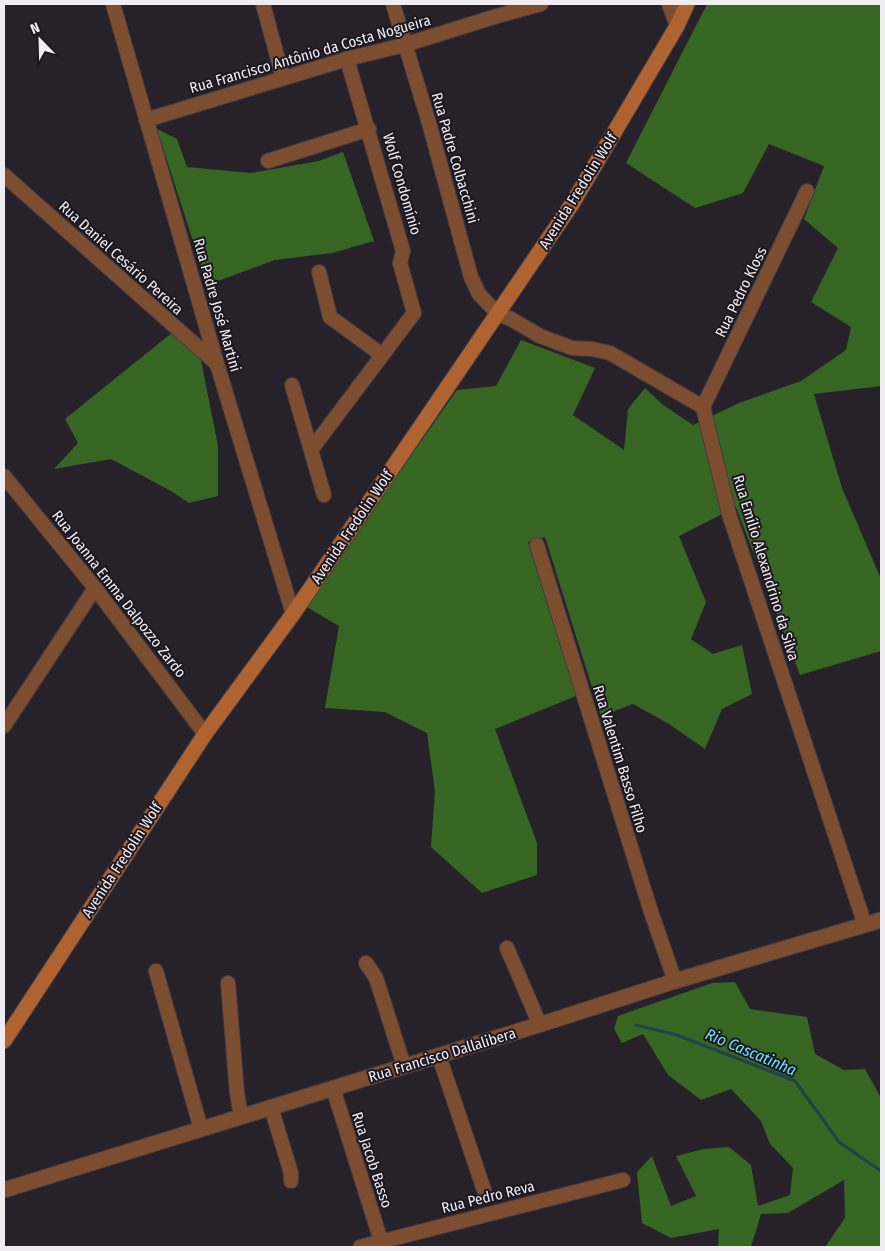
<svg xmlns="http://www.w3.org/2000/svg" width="885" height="1251" viewBox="0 0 885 1251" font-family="'Fira Sans Condensed',sans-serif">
	<rect width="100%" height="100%" fill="#27222a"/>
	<g fill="#366622">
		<path d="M707 4H881V386L814 394 842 488 881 579V651L800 675 736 507 679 536 706 602 691 639 713 654 742 645 752 694 722 709 705 749 669 724 633 704 601 716 545 537 528 542 576 696 495 729 537 843V875L482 893 431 847 435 791 427 733 385 712 325 708 339 626 305 606 457 390 496 386 521 340 595 368 573 415 624 450 628 409 645 388 663 405 693 425 739 403 801 381 846 350 851 327 811 302 838 248 804 219 824 166 769 144 743 193 695 208 626 163Z"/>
		<path d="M157 129 177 139 187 167 251 173 319 161 343 152 374 241 332 253 275 260 207 285Z"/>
		<path d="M173 332 201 360 218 446V496L189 503 171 491 111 459 54 469 78 443 65 419Z"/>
		<path d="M735 982 750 1009 807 1017 815 1054 844 1070 865 1069 881 1098V1247H825L845 1218 844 1180 788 1213 761 1214 751 1247H718L719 1229 671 1238 642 1223 637 1172 652 1156 671 1206 696 1196 676 1156 704 1149 729 1147 751 1165 758 1206 790 1195 793 1168 770 1144 761 1121 731 1089 701 1100 668 1075 643 1034 622 1043 614 1029 618 1016 712 983Z"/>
	</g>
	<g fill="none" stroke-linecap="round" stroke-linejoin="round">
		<path stroke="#1d434b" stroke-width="3" d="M636 1025 677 1035 795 1081 839 1142 881 1171"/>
		<defs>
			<g id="minor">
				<path d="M113 4 217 364 293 614"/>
				<path d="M263 4 283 78"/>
				<path d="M393 4 429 123 471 277 479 294 498 314 511 319 540 336 572 348 592 349 610 353 703 407 729 514 865 925"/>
				<path d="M669 4 677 26"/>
				<path d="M146 120 347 59 404 45 497 16 541 4"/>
				<path d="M268 161 369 129"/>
				<path d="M4 175 217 364"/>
				<path d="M319 272 330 317 382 355"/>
				<path d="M292 385 324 495"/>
				<path d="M703 407 807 191"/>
				<path d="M311 450 414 313 400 263 403 251 347 59"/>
				<path d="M4 476 95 588 205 734"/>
				<path d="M537 545 651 912 675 981"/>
				<path d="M4 726 95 588"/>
				<path d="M507 948 540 1025"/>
				<path d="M366 963 376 978 404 1066"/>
				<path d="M156 971 201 1129"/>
				<path d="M228 983 237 1093 241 1116"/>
				<path d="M439 1056 484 1190"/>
				<path d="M333 1088 381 1241"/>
				<path d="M271 1107 291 1173V1181"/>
				<path d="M360 1247 623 1180"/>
			</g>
			<path id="tertiary" d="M4 1190 551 1021 675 981 881 920"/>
			<path id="secondary" d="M4 1041 205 734 293 614 572 204 677 26 687 4"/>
		</defs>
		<use href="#minor" stroke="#433e46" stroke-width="16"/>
		<use href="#tertiary" stroke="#433e46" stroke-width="17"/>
		<use href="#secondary" stroke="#433e46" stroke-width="17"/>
		<use href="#minor" stroke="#7d4d30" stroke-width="14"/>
		<use href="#tertiary" stroke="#7d4d30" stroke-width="15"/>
		<use href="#secondary" stroke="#ae6331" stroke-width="15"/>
	</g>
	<g text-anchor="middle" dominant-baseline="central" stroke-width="4" stroke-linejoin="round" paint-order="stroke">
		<g font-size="15" fill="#f0edf2" stroke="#1d1820">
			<text transform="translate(310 54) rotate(-16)">Rua Francisco Antônio da Costa Nogueira</text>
			<text transform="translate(455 158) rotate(74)">Rua Padre Colbacchini</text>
			<text transform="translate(402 184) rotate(74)">Wolf Condomínio</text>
			<text transform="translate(578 191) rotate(-58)">Avenida Fredolin Wolf</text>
			<text transform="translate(121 258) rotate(42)">Rua Daniel Cesário Pereira</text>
			<text transform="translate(741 292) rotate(-64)">Rua Pedro Kloss</text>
			<text transform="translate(217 305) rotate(74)">Rua Padre José Martini</text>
			<text transform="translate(352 527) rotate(-56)">Avenida Fredolin Wolf</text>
			<text transform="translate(766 568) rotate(73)">Rua Emílio Alexandrino da Silva</text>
			<text transform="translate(119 594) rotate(52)">Rua Joanna Emma Dalpozzo Zardo</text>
			<text transform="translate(620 759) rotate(73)">Rua Valentim Basso Filho</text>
			<text transform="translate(122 860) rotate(-57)">Avenida Fredolin Wolf</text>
			<text transform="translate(442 1055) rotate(-17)">Rua Francisco Dallalibera</text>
			<text transform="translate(372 1160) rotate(72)">Rua Jacob Basso</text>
			<text transform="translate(488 1197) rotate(-14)">Rua Pedro Reva</text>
		</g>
		<g font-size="16" font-style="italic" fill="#6ae4fd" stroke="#1d1820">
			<text transform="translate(751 1052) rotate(23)">Rio Cascatinha</text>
		</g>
	</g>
	<rect width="885" height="1251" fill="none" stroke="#f0edf2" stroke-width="10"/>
	<g transform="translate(40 40) rotate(337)" stroke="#1d1820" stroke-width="4" paint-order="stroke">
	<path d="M0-4L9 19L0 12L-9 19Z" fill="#f0edf2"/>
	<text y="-8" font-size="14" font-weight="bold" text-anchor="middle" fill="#f0edf2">N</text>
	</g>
</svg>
